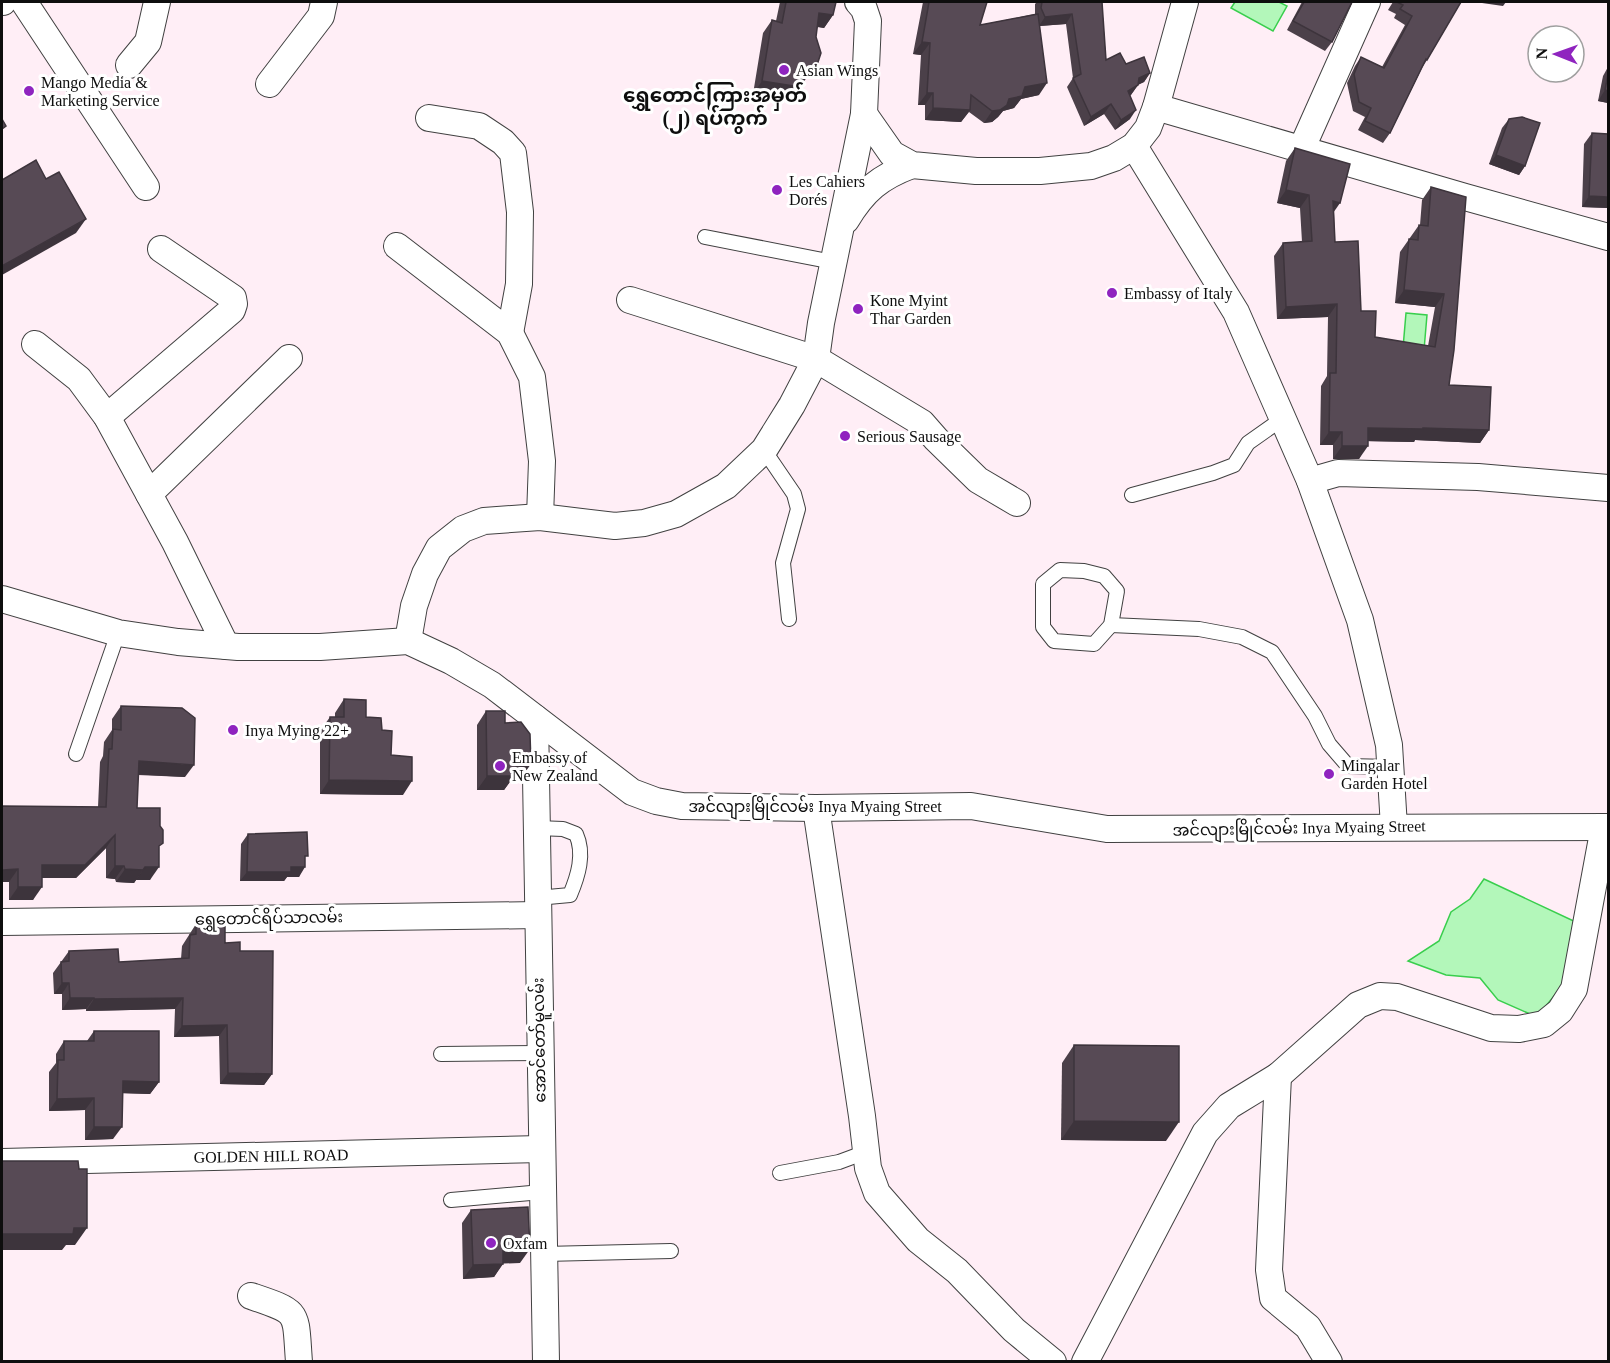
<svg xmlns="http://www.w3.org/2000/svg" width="1610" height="1363" viewBox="0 0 1610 1363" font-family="'Times New Roman','Noto Sans Myanmar',serif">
	<rect width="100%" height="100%" fill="#ffeef6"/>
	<g fill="#b3f7ba" stroke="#39ce4d" stroke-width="1.5">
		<path d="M1235 2H1279L1287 6 1273 31 1231 8Z"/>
		<path d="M1406 313 1427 315 1424 350 1403 348Z"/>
		<path d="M1484 879 1580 924 1567 980 1537 1017 1498 1000 1480 978 1446 975 1408 961 1439 941 1451 912 1470 899Z"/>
	</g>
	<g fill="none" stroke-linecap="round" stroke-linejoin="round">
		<defs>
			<g id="lane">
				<path d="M705 237 833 262"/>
				<path d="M764 450 794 494 798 509 783 563 789 619"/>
				<path d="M1132 495 1213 473 1234 465 1248 443 1282 419"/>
				<path d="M1060 570 1084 571 1104 576 1117 591 1111 625 1094 644 1054 641 1043 627V584Z"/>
				<path d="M1111 625 1199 629 1242 637 1272 652 1315 716 1329 744 1348 766 1391 767"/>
				<path d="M76 754 118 633"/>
				<path d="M537 828 563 829 576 834C585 854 578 876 570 895L537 898"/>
				<path d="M441 1054 540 1053"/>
				<path d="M780 1173 839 1162 866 1152"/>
				<path d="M451 1200 542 1192"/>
				<path d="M544 1254 671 1251"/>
			</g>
			<g id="street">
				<path d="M2 2H3"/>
				<path d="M24 2 146 187"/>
				<path d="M129 65 148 42 157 2"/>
				<path d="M269 84 321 16 324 2"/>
				<path d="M1156 107 1465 197 1608 237"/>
				<path d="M864 114 892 154 912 165 976 171H1040L1091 166 1114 158 1134 146 1148 128 1156 107 1185 2"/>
				<path d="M429 118 479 126 503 142 513 153 520 212 519 284 510 333"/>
				<path d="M1134 146 1236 312 1310 481 1360 620 1389 745 1394 827"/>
				<path d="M1301 150 1367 2"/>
				<path d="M846 220C864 190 880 177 912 165"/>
				<path d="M397 246 510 333 532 377 542 461 540 517"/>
				<path d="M630 300 816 359 922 423 936 439 978 480 1017 503"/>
				<path d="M35 344 79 379 107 417 175 542 226 646"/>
				<path d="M107 417 232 310 234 304 233 298 161 249"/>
				<path d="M1310 481 1338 473 1478 477 1608 488"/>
				<path d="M149 494 289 358"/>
				<path d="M2 599 118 633 178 642 238 647H320L408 641 451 661 492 685 632 792 656 801 682 806 816 808 971 806 1107 829 1608 827"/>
				<path d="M408 641 414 606 425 574 439 548 463 529 484 521 540 517 615 526 644 523 676 514 726 486 764 450 792 405 816 359 821 323 864 114 868 21 864 9 858 2"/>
				<path d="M535 718 546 1362"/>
				<path d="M816 808 862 1116 868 1168 877 1193 918 1240 957 1271 1014 1330 1053 1362"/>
				<path d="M2 922 537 915"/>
				<path d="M1278 1076 1269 1270 1273 1298 1308 1327 1329 1362"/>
				<path d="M2 1162 541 1149"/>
				<path d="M251 1296C301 1313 295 1310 299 1362"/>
				<path d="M1085 1362 1205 1133 1229 1106 1278 1076 1358 1005 1380 996 1397 997 1491 1028 1519 1029 1544 1024 1560 1011 1574 989 1604 827"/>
			</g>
		</defs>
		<use href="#lane" stroke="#414141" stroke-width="16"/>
		<use href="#street" stroke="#414141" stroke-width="28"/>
		<use href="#lane" stroke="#fff" stroke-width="14"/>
		<use href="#street" stroke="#fff" stroke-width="26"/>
	</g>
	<g fill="#4b4049">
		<path d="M780 2H836L833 15 824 28 817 27 809 75 804 81 801 82 800 87 791 100 753 94 763 33 772 20 776 21Z"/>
		<path d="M923 2H987L980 25 1035 14V4L1037 2H1102L1106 60 1126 64 1150 73 1144 82 1138 85 1130 96V119L1115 130 1104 114 1084 126 1067 87 1073 78 1066 24 1040 26 1039 95 1021 99 1014 108 1003 111 998 117 992 122 984 123 969 112 961 122 925 120V105H918L921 55 913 54Z"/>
		<path d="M1302 2H1352L1332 42 1325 51 1287 30Z"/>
		<path d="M1393 2H1461L1427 60 1422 68 1390 133 1383 143 1358 130 1365 117 1353 111 1347 83 1355 66 1361 57 1382 67 1405 25 1394 18 1396 14 1388 10Z"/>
		<path d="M1608 67V103L1598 101 1603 76Z"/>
		<path d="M1509 119 1525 166 1519 175 1489 164 1502 128Z"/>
		<path d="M1592 133 1608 208 1582 207 1584 144Z"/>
		<path d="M1295 148 1334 212 1335 242 1361 311 1375 337 1428 346 1435 307 1395 303 1400 252 1419 225H1420L1422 200 1431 187 1466 197 1449 385 1489 430 1480 443 1415 440 1414 442 1368 441 1359 459H1333V445H1320L1321 386 1327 376 1328 317 1277 319 1274 256 1283 243 1302 242 1300 208 1277 203 1286 161Z"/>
		<path d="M344 699 382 730 391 755 403 795 320 794V731L330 717H335V713Z"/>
		<path d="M121 706 185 777 138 775 137 808 159 849 150 880H136L134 883 116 882 115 879 106 878V848L76 878H42L33 900H9V882L2 806 98 807 100 762 103 756 104 742 112 730V719Z"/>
		<path d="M486 711 505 723 521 778 512 779 504 790H477V725Z"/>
		<path d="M248 834 305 859 299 877H287L284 881H240L241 844Z"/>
		<path d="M196 924 225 943 240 951 272 1074 264 1085 220 1084 219 1036 174 1037 175 1009 86 1011V1009L62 1010V994H54L53 973 69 951 119 962 181 959 182 946Z"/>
		<path d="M94 1031 159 1082 150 1094 123 1093 113 1139 85 1140V1110L49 1111V1072L56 1063V1054L64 1041H87Z"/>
		<path d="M1074 1045 1166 1141 1061 1140 1062 1063Z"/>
		<path d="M471 1210 520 1263H503L494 1277 463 1279 462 1223Z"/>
	</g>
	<g fill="#3d343c">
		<path d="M1475 2H1506L1503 6Z"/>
		<path d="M819 13 833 15 824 28 810 25Z"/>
		<path d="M1072 14 1066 24 1039 26 1045 17Z"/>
		<path d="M922 42 930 43 921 55 913 54Z"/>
		<path d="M818 62 804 81 794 84 803 71Z"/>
		<path d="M1150 73 1144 82 1132 87 1139 78Z"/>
		<path d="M762 81 800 87 791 100 753 94Z"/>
		<path d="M1047 83 1039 95 1021 99 1014 108 1003 111 998 117 992 122 984 123 992 111 1025 87Z"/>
		<path d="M1138 85 1131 95 1122 100 1128 91Z"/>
		<path d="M1605 90 1608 91V103L1598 101Z"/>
		<path d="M927 93H933L925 105H918Z"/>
		<path d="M1111 104 1104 114 1084 126 1091 117Z"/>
		<path d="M933 108 970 110 961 122 925 120Z"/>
		<path d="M1136 110 1130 119 1115 130 1121 120Z"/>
		<path d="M1496 155 1525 166 1519 175 1489 164Z"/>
		<path d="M1286 190 1309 195 1300 208 1277 203Z"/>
		<path d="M1589 196 1608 197V208L1582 207Z"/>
		<path d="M1333 201 1340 203 1331 216Z"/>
		<path d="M86 219 76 233 2 275V266Z"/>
		<path d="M1404 290 1444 294 1435 307 1395 303Z"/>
		<path d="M1337 304 1328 317 1277 319 1286 307Z"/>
		<path d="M1368 428H1423L1489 430 1480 443 1415 440 1414 442 1359 441Z"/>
		<path d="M1329 432H1342L1333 445H1320Z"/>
		<path d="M1342 446H1368L1359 459H1333Z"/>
		<path d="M139 761 194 765 185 777 130 774Z"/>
		<path d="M531 764 521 778 512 779 504 790H477L487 776 517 765Z"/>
		<path d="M329 780 412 781 403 795 320 794Z"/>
		<path d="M115 835 106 848 76 878H33L42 865Z"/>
		<path d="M115 866H124L115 879 106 878Z"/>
		<path d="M145 867H159L150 880H136Z"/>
		<path d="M291 867H305L299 877H287L284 881H240L247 872Z"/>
		<path d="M18 869 9 882H2V870Z"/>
		<path d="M125 869 143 870 134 883 116 882Z"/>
		<path d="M18 887H42L33 900H9Z"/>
		<path d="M62 983H69L62 994H54Z"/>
		<path d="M70 998H94L86 1009 62 1010Z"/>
		<path d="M183 998 175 1009 86 1011 94 999Z"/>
		<path d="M227 1025 219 1036 174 1037 182 1026Z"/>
		<path d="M228 1073 272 1074 264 1085 220 1084Z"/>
		<path d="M123 1081 159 1082 150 1094 114 1093Z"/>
		<path d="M94 1098 85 1110 49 1111 57 1099Z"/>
		<path d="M1074 1121 1179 1122 1166 1141 1061 1140Z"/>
		<path d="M94 1127H122L113 1139 85 1140Z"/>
		<path d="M74 1228H87L75 1245H66L62 1250H2V1234Z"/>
		<path d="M530 1249 520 1263 493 1264 503 1250Z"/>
		<path d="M503 1264 494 1277 463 1279 473 1265Z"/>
	</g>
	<g fill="#574a55" stroke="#3d343c" stroke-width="1.5">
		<path d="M786 2H836L833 15 819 13 816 37 821 53 818 62 812 69 803 71 800 87 762 81 772 20 782 23Z"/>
		<path d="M929 2H987L980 25 1038 14 1047 83 1025 87 1022 96 1009 99 1007 105 1000 110 992 111 971 95 970 110 933 108V93H927L930 43 922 42Z"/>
		<path d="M1042 2H1102L1106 60 1120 53 1126 64 1144 57 1150 73 1139 78 1138 85 1128 91 1136 110 1121 120 1111 104 1091 117 1073 78 1081 74 1072 14 1045 17 1041 8Z"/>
		<path d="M1304 2H1352L1332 42 1293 21Z"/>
		<path d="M1397 2H1461L1427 60 1426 59 1390 133 1365 121 1371 108 1359 102 1354 74 1361 57 1384 68 1412 16 1400 9 1403 5Z"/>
		<path d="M1608 74V91L1605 90Z"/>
		<path d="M1522 117 1540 123 1525 166 1496 155 1509 119Z"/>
		<path d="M2 119 6 126 2 129Z"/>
		<path d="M1592 133 1608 134V197L1589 196Z"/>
		<path d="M1295 148 1350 164 1340 203 1333 201 1335 242 1358 241 1361 311H1376L1375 337 1435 347 1444 294 1404 290 1409 239 1418 240 1419 225 1428 226 1431 187 1466 197 1454 350 1449 385 1491 387 1489 430 1423 428V429L1368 428V446H1342V432H1329L1330 373H1336L1337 304 1286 307 1283 243 1312 241 1309 195 1286 190Z"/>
		<path d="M36 160 46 179 59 172 86 219 2 266V180Z"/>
		<path d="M344 699 366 700V717L381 718 382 730 392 731 391 755 412 757V781L329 780 330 717H344Z"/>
		<path d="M121 706 182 708 195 718 194 765 139 761 137 808H160V826L163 830V843L159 846V867H145L143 870 125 869 124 866H115V835L85 865H42V887H18V869L2 870V806L106 807 109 749H112L113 729 121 730Z"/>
		<path d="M486 711H505V723L521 722 530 734 531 764 517 765 513 776H487Z"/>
		<path d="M307 832 308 856H305V867H291V872H247L248 834Z"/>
		<path d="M196 924H225V943L240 942V951H273L272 1074 228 1073 227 1025 182 1026 183 998 94 999V998H70L69 983H62L61 962 69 961V951L118 949 119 962 189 958 190 935 196 934Z"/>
		<path d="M94 1031H159V1082L123 1081 122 1127H94V1098L57 1099 58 1060H64V1041H94Z"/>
		<path d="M1074 1045 1179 1046V1122L1074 1121Z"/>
		<path d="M2 1161H78L79 1169H87V1228H74L73 1234H2Z"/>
		<path d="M528 1207 530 1249 503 1250V1264L473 1265 471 1210Z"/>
	</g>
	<g fill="#8f24bf" stroke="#fff" stroke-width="2">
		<circle cx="784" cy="70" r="6"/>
		<circle cx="29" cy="91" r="6"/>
		<circle cx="777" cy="190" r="6"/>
		<circle cx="1112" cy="293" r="6"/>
		<circle cx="858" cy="309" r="6"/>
		<circle cx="845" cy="436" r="6"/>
		<circle cx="233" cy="730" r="6"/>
		<circle cx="500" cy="766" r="6"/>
		<circle cx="1329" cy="774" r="6"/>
		<circle cx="491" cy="1243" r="6"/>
	</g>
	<g text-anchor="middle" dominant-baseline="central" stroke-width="6" stroke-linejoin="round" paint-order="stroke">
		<g font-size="16" fill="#0e0e0e" stroke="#fff" text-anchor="start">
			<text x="796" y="70">Asian Wings</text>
			<text x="41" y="82">Mango Media &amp;<tspan x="41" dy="18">Marketing Service</tspan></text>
			<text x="789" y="181">Les Cahiers<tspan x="789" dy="18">Dorés</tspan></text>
			<text x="1124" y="293">Embassy of Italy</text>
			<text x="870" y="300">Kone Myint<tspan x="870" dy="18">Thar Garden</tspan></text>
			<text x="857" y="436">Serious Sausage</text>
			<text x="245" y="730">Inya Mying 22+</text>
			<text x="512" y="757">Embassy of<tspan x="512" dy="18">New Zealand</tspan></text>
			<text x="1341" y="765">Mingalar<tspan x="1341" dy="18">Garden Hotel</tspan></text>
			<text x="503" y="1243">Oxfam</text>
		</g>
		<g font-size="16" fill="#0e0e0e" stroke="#fff">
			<text x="815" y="806">အင်လျားမြိုင်လမ်း Inya Myaing Street</text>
			<text transform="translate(1299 828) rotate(-1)">အင်လျားမြိုင်လမ်း Inya Myaing Street</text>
			<text transform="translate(269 918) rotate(-1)">ရွှေတောင်ရိပ်သာလမ်း</text>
			<text transform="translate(539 1040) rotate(-91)">အောင်တော်မူလမ်း</text>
			<text transform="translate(271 1156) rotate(-1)">GOLDEN HILL ROAD</text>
		</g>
		<g font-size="20" font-weight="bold" fill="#0e0e0e" stroke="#fff">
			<text x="715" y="95">ရွှေတောင်ကြားအမှတ်<tspan x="715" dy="23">(၂) ရပ်ကွက်</tspan></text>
		</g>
	</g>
	<rect width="1610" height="1363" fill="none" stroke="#0e0e0e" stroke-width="6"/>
	<g transform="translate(1556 54) rotate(271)"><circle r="28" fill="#ffffff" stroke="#9f9f9f" stroke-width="1.5"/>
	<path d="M0-4.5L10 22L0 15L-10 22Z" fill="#8f24bf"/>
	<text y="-9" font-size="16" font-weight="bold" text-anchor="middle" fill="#0e0e0e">N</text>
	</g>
</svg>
